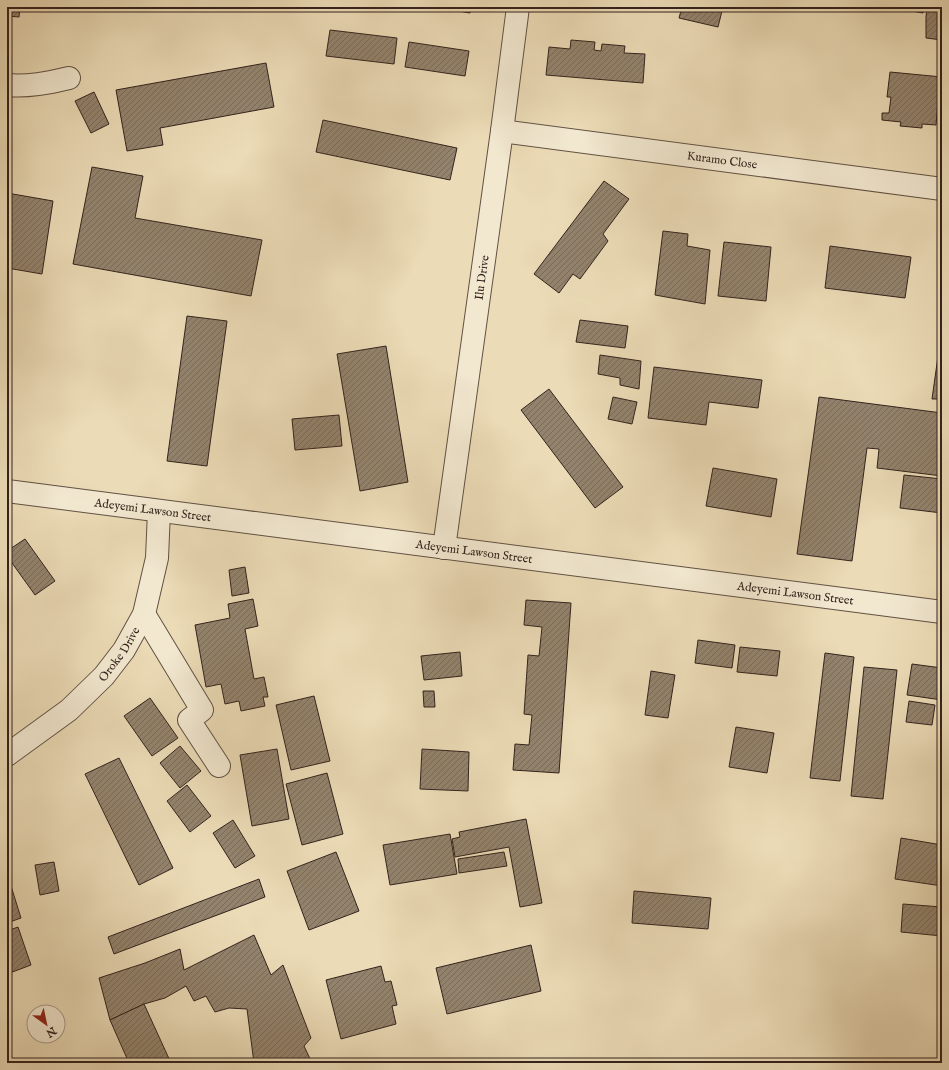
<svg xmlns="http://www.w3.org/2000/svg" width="949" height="1070" viewBox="0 0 949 1070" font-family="'IM FELL English',serif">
	<defs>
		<pattern id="building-hatch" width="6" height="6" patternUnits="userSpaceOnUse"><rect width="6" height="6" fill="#93836d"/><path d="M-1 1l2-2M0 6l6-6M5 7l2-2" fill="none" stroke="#796b59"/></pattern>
	</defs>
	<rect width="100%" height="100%" fill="#ebdbb6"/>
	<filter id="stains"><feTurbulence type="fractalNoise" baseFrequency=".005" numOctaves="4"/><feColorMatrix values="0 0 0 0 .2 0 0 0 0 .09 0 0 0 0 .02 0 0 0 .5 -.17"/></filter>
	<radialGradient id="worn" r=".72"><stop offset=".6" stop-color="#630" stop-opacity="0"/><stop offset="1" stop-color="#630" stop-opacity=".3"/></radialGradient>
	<g fill="url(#building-hatch)" stroke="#33231d">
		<path d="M7 7H20L19 17 7 16Z"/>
		<path d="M435 7H471L470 13Z"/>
		<path d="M682 7H723L718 27 679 18Z"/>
		<path d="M890 7H925L923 13Z"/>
		<path d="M927 7H942V40L926 38V17Z"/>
		<path d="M330 30 397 38 394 64 326 56Z"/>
		<path d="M571 40 595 42 594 50 601 51 602 44 625 46 624 53 645 54 643 83 546 75 549 47 570 49Z"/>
		<path d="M409 42 469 51 465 76 405 67Z"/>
		<path d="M266 63 274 107 160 128 163 145 127 151 116 90Z"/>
		<path d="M890 72 942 77 940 101H938L936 125 922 124V128L900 126 901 122 882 120V113H889L891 97H887Z"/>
		<path d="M94 92 109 124 91 133 75 101Z"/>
		<path d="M323 120 457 148 450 180 316 152Z"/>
		<path d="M92 167 143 176 135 218 262 240 251 296 73 264Z"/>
		<path d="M604 181 629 199 603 234 608 241 580 279 573 274 559 293 534 274Z"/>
		<path d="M7 193 53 201 42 274 7 268Z"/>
		<path d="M663 231 688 234 687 246 710 250 705 304 655 295Z"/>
		<path d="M724 242 771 247 766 301 718 296Z"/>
		<path d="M830 246 911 257 905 298 825 288Z"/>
		<path d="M187 316 227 321 207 466 167 461Z"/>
		<path d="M580 320 628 326 625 348 576 342Z"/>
		<path d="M942 328V399H932Z"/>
		<path d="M386 346 408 482 360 491 337 354Z"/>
		<path d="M600 355 641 361 639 389 620 385V378L598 374Z"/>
		<path d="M654 367 762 380 758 408 709 402 706 425 648 418Z"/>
		<path d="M549 389 623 487 595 508 521 410Z"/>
		<path d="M613 397 637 402 632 424 608 419Z"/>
		<path d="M819 397 942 413V476L877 468 879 449 867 448 852 561 797 554Z"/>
		<path d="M339 415 342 446 295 450 292 419Z"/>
		<path d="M713 468 777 479 771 517 706 506Z"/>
		<path d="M904 475 942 479V513L900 508Z"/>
		<path d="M25 539 55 581 35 595 7 556V551Z"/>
		<path d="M245 567 249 593 232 596 229 570Z"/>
		<path d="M253 599 258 626 245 629 254 679 264 677 268 697H263L265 706 241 711 239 701 225 704 221 684 206 687 195 625 230 618 228 604Z"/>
		<path d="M526 600 571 603 559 773 513 770 515 744 529 745 532 715 524 714 528 655 539 656 542 627 524 625Z"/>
		<path d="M698 640 735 645 732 668 695 663Z"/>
		<path d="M740 647 780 651 777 676 737 672Z"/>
		<path d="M460 652 462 676 424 680 421 656Z"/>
		<path d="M825 653 854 657 840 781 810 778Z"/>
		<path d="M912 664 942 668V700L907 695Z"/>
		<path d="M864 667 897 670 883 799 851 796Z"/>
		<path d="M651 671 675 675 668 718 645 715Z"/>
		<path d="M423 691H434L435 707H424Z"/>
		<path d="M314 696 330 761 291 770 276 705Z"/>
		<path d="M150 698 178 738 152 756 124 716Z"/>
		<path d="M909 701 935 705 932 725 906 722Z"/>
		<path d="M736 727 774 733 767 773 729 767Z"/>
		<path d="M180 746 201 771 180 788 160 763Z"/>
		<path d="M277 749 289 819 252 826 240 755Z"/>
		<path d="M422 749 469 752 468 791 420 789Z"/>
		<path d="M119 758 173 868 139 885 85 774Z"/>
		<path d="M327 773 343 834 302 845 286 784Z"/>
		<path d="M187 785 211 816 190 832 167 801Z"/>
		<path d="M526 819 542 903 520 907 509 847 455 857 452 839 460 837 459 832Z"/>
		<path d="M233 820 255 856 235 868 213 833Z"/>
		<path d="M450 834 457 874 390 885 383 845Z"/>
		<path d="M901 838 942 845V886L895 879Z"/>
		<path d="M336 852 359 911 309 930 287 871Z"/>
		<path d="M504 852 507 866 459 873 458 859Z"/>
		<path d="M54 862 59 891 40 895 35 865Z"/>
		<path d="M259 879 265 897 114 954 108 937Z"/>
		<path d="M11 886 21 918 7 923V888Z"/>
		<path d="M634 891 711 898 708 929 632 923Z"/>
		<path d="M903 904 942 907V936L901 932Z"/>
		<path d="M18 927 31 965 7 974V931Z"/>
		<path d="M254 935 271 975 283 965 311 1038 304 1046 312 1063H254L247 1009 229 1008 215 1012 206 996 194 1001 186 986 165 998 144 1004 110 1020 99 978 145 963 180 949 184 970Z"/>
		<path d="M531 945 541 991 447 1014 436 968Z"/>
		<path d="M381 966 385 982 391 981 397 1005 392 1006 396 1024 341 1039 326 980Z"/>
		<path d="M144 1004 171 1063H129L110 1020Z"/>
	</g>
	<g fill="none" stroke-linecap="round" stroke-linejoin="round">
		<defs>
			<g id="minor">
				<path d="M7 85C28 87 48 83 69 78"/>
				<path id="s1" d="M502 131 942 189"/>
				<path id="s2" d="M7 491 942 612"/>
				<path id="s3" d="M444 548 502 131 518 7"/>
				<path d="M144 614 202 710 189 720 219 766"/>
				<path id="s4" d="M7 755 69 710 104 676 124 650 144 614 157 558 159 511"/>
			</g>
		</defs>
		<use href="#minor" stroke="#615143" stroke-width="24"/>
		<use href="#minor" stroke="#f2e8d0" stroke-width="22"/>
	</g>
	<g text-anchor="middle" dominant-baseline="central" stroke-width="3" stroke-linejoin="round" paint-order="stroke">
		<g font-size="12" fill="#33231d" stroke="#f2e8d0">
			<text stroke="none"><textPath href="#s1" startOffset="222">Kuramo Close</textPath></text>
			<text stroke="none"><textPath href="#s3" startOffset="273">Ilu Drive</textPath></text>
			<text stroke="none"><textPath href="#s2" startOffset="147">Adeyemi Lawson Street</textPath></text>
			<text stroke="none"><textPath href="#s2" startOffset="471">Adeyemi Lawson Street</textPath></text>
			<text stroke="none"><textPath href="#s2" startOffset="795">Adeyemi Lawson Street</textPath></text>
			<text stroke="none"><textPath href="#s4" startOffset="152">Oroke Drive</textPath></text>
		</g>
	</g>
	<rect width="949" height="1070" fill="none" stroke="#ebdbb6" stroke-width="24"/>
	<rect x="8" y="8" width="933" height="1054" fill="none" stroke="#33231d" stroke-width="2"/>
	<rect x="12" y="12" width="925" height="1046" fill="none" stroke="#33231d"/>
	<g transform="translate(46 1024) rotate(147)"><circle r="19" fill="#f2e8d0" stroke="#a69988"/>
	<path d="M0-3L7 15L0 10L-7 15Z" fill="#8f2418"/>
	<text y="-6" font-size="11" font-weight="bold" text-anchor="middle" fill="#33231d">N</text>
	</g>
	<rect width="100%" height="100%" filter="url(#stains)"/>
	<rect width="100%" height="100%" fill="url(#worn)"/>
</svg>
